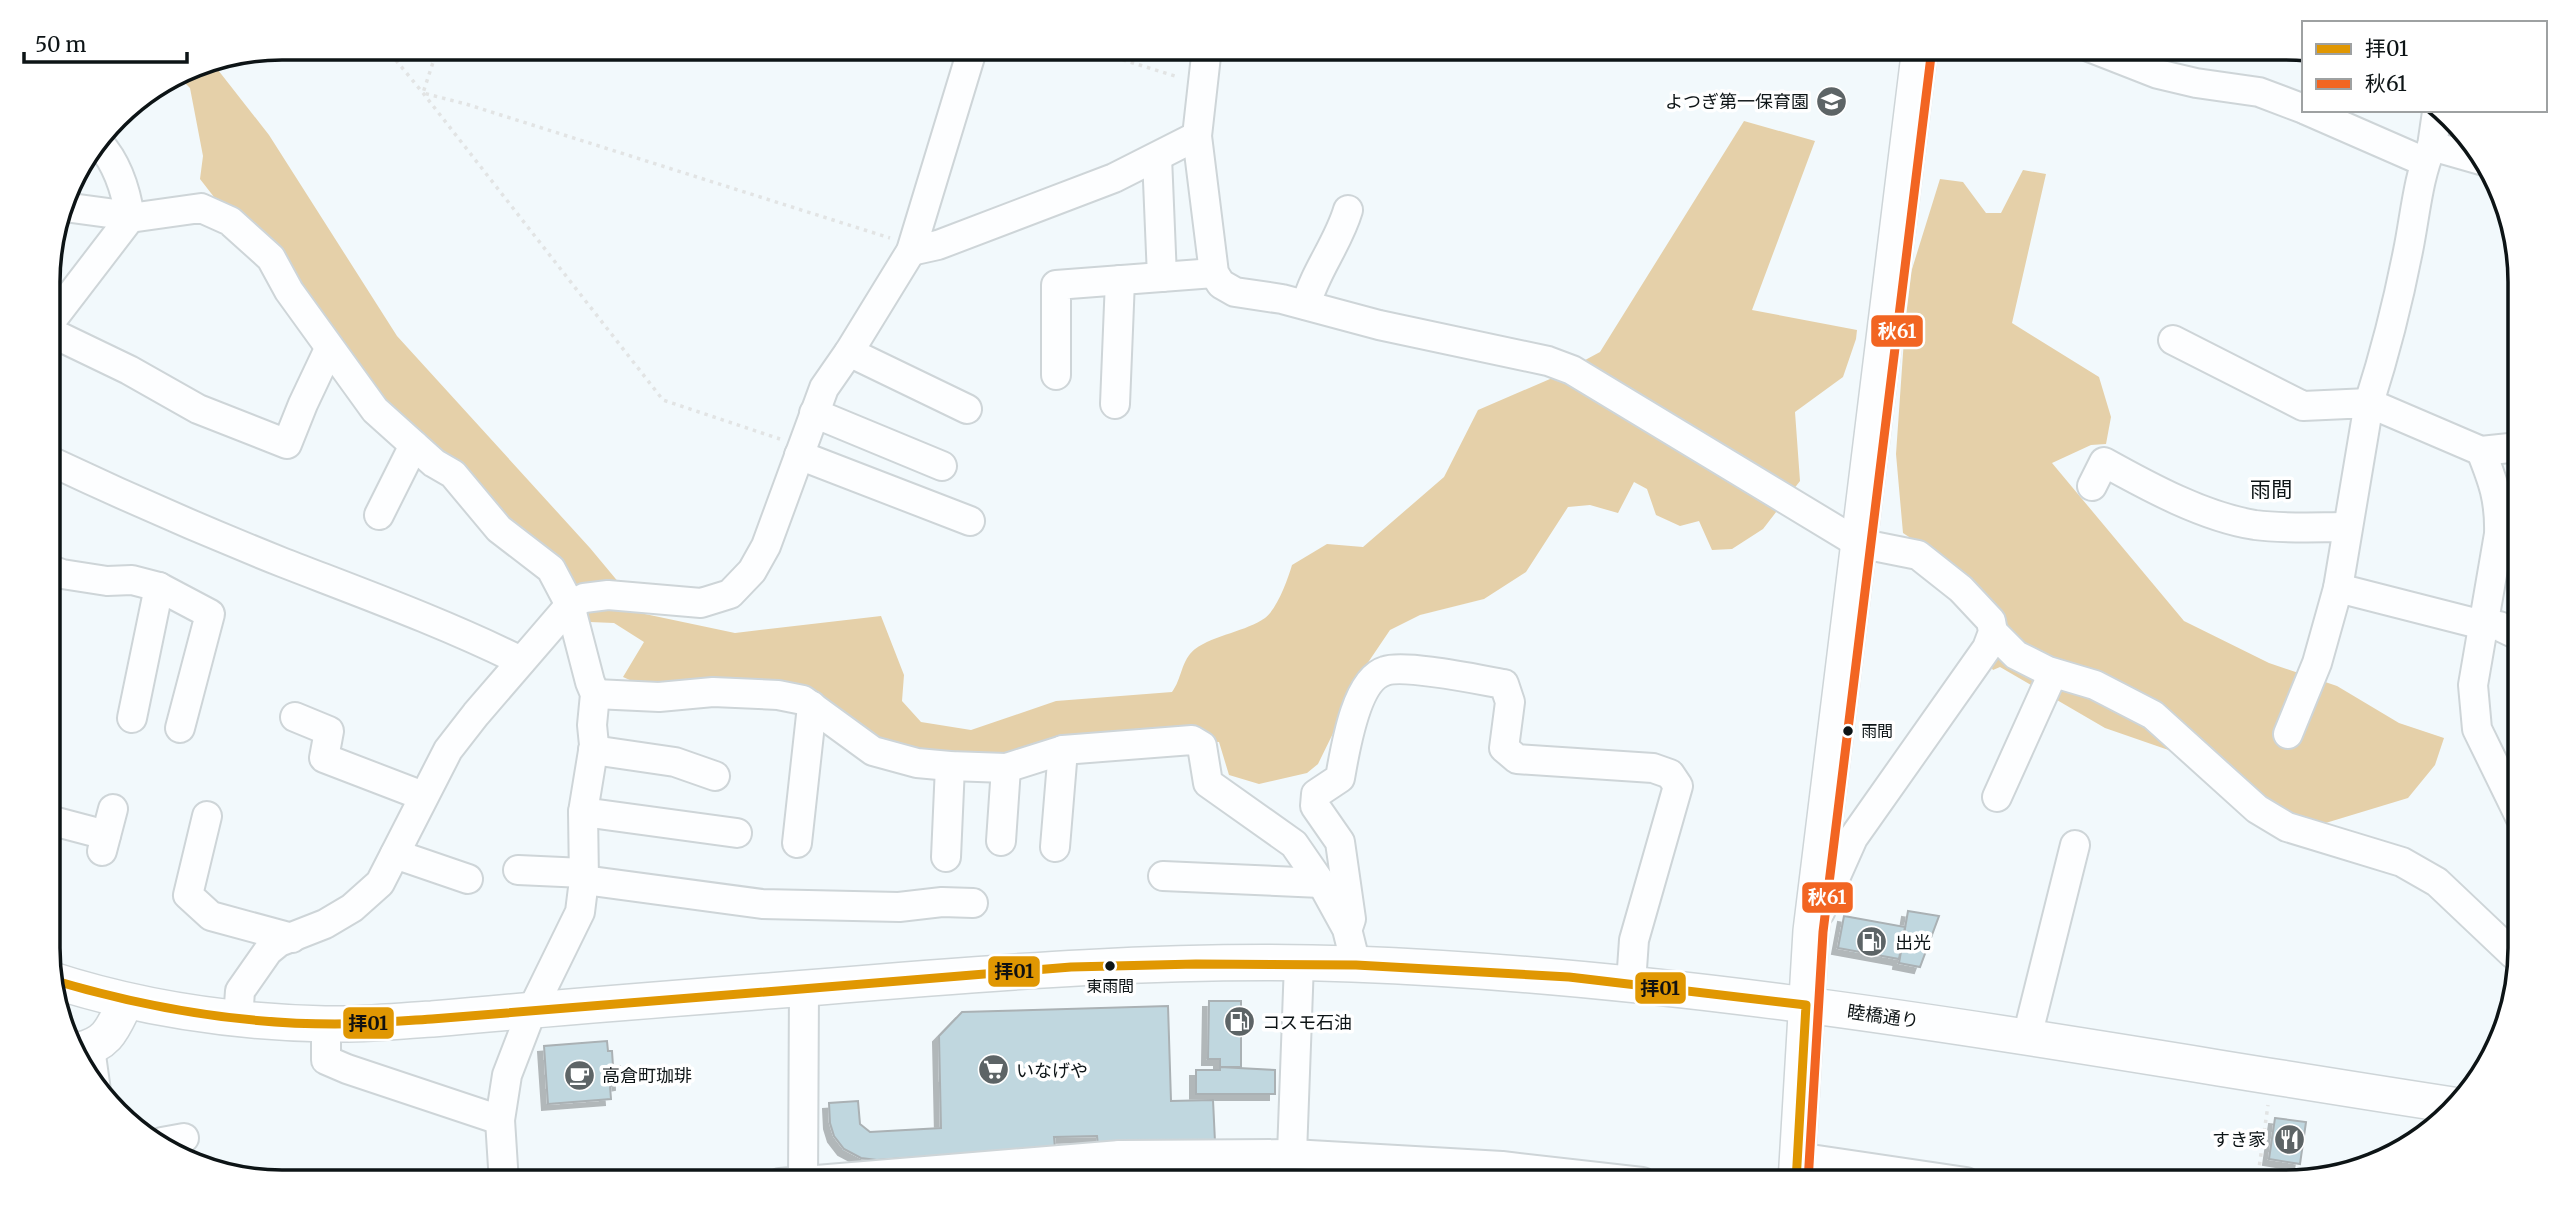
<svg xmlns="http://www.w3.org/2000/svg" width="2568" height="1230" viewBox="0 0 2568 1230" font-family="Merriweather,'Noto Sans JP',serif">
	<defs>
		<filter id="shadow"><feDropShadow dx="-6" dy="6" stdDeviation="0" flood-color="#0004"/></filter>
	</defs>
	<rect width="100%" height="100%" fill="#f2f9fc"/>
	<g fill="#e5d0a9">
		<path d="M211 61 269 135 397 336 590 548 645 614 735 633 881 616 904 675 902 701 921 722 971 730 1056 701 1172 692C1182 679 1181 660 1195 649 1214 635 1247 631 1265 618 1277 609 1288 579 1292 565L1327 544 1363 547 1444 477 1478 410 1550 379 1600 352 1744 121 1815 141 1752 310 1857 330 1856 339 1843 377 1795 412 1800 481 1763 529 1732 549 1712 550 1699 521 1680 526 1656 515 1647 489 1634 482 1618 513 1590 505 1568 507 1526 572 1484 599 1420 615 1390 630 1367 664 1318 764 1307 773 1259 784 1229 775 1219 742 1100 738 1010 757H893L787 688 652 690 623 677 644 642 614 623 590 622 536 542 389 405 264 236 214 197 200 179 203 156 190 88 177 75 192 65Z"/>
		<path d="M2023 170 2046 174 2012 323 2099 377 2111 417 2106 444 2091 445 2052 463 2184 621 2269 663 2337 686 2399 723 2444 738 2435 765 2408 798 2319 825 2282 833 2180 754 2105 728 2000 667 1993 670 1979 650 1977 640 1983 597 1948 563 1903 533 1896 454 1908 282 1940 179 1963 182 1986 213H2001Z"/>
	</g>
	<g fill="#c0d7df" stroke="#aab1b4" stroke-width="2" filter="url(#shadow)">
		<path d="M1908 911 1939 916 1920 967 1899 963Z"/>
		<path d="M1844 916 1905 927 1899 959 1838 948Z"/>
		<path d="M1209 1001H1241V1067H1220V1059H1208Z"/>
		<path d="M1168 1006 1171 1101 1213 1100 1215 1142 1098 1145 1097 1136 1054 1137 1055 1148 877 1160 861 1158 844 1149 834 1136 830 1123 829 1103 858 1101 860 1124 870 1132 941 1128 939 1036 962 1012Z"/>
		<path d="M607 1041 608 1051H612L613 1066H620L621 1084 610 1086 611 1099 548 1104 544 1046Z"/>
		<path d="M1220 1067 1275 1070V1094H1196V1070H1220Z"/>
		<path d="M2275 1118 2306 1122 2300 1164 2269 1159Z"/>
	</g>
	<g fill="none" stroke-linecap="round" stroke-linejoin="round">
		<defs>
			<g id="minor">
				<path d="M1207 47 1197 136 1214 273 1221 284 1235 292 1282 299 1379 325 1548 361 1572 370 1858 543 1918 555 1961 589 1991 621 1993 632 1987 648 1853 838 1820 912"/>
				<path d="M2089 47 2158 74 2196 83 2259 92 2304 109"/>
				<path d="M2306 110 2425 162"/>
				<path d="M2432 146 2437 112"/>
				<path d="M1157 157 1162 277"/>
				<path d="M2481 160 2432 146C2418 176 2415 217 2408 251 2398 302 2385 353 2369 403L2481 451 2519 447"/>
				<path d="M64 207 116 214 130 218 201 208 230 221 271 258 289 291 375 410 434 463 453 474 499 529 551 569 570 605 590 682 595 694 592 725 594 745 583 812 584 880 580 912 532 1010 507 1075 500 1120 504 1183"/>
				<path d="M911 251 938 245 1114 178 1197 136"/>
				<path d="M1306 305C1315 271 1338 244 1348 210"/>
				<path d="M48 325 130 218C126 190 118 164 99 143"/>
				<path d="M48 331 129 370 198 409 287 444 303 404 329 349"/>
				<path d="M2173 340 2303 406 2369 403 2338 588 2483 625 2499 626 2520 636"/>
				<path d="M849 352 967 409"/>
				<path d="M1056 375V285L1214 273"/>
				<path d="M1115 404 1120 280"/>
				<path d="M814 413 942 466"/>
				<path d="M2481 451C2493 481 2500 500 2499 534L2473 685 2477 729 2520 817"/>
				<path d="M799 455 970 521"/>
				<path d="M48 460C126 497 204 531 284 563 364 594 444 623 521 661"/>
				<path d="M2092 486 2104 462C2149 487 2204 517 2255 525 2285 529 2317 527 2347 527"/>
				<path d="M379 515 414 445"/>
				<path d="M48 569 62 574 107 581 132 580 159 587 210 614 180 728"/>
				<path d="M1993 632 2016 655 2048 671 2095 685 2153 715 2257 809 2287 827 2402 862 2437 882 2513 954 2519 956"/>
				<path d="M595 694 659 697 713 692 778 695 803 700 873 751 917 763 950 766 1006 768 1063 750 1192 740 1202 746 1208 783 1294 844 1325 889 1347 929 1356 965"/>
				<path d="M295 717 329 731 324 758 423 796"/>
				<path d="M132 718 159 587"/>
				<path d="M2288 734 2317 663 2338 588"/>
				<path d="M593 750 675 762 715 776"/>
				<path d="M1997 797 2053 673"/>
				<path d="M583 812 737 833"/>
				<path d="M207 816 188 895 211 916 292 938"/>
				<path d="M49 820 106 835"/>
				<path d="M1001 841 1006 768"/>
				<path d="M797 843 812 706"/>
				<path d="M1055 847 1063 750"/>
				<path d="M102 851 113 809"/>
				<path d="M395 854 468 879"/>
				<path d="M946 857 950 766"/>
				<path d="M518 870 584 873"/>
				<path d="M1163 876 1321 883"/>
				<path d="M584 880 762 904 899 907 942 902 973 903"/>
				<path d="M1349 925 1351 919 1340 842 1315 806 1316 794 1340 778C1345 751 1355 680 1385 671 1405 664 1480 680 1504 684L1510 702 1504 748 1517 759 1653 768 1670 774 1678 786 1634 940 1631 983"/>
				<path d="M238 1019 240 991 268 951 279 942 325 924 352 908 380 883 448 750 476 714 570 605 584 598 608 595 701 603 730 594 752 571 766 546 824 388 849 352 911 251 973 47"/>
				<path d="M326 1024V1060L347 1069 500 1120"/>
				<path d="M2027 1037 2075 845"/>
				<path d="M90 1048 96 1091"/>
				<path d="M162 1142 184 1138"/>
				<path d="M1292 1154 1299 963"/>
				<path d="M1797 1157 1966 1182"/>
				<path d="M780 1183 1120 1155 1292 1154 1502 1166 1642 1182"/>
				<path d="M803 1183 804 988"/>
				<path d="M1120 1183V1155"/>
			</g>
			<g id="major">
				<path d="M49 979C138 1008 232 1022 325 1024 360 1025 397 1021 432 1019 562 1007 691 997 820 987 997 972 1174 958 1352 964 1725 978 2091 1050 2459 1106"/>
				<path d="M79 1050C109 1044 113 1027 126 1001"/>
				<path d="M1796 1182 1811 931 1920 47"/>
			</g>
		</defs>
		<use href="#minor" stroke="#ced5d8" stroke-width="32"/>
		<use href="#major" stroke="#ced5d8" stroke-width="38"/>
		<g stroke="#e2e4e4" stroke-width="3.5" stroke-dasharray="3.5 5" stroke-linecap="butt">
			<path d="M385 47 423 93 663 400 780 439"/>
			<path d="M438 47 423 93 466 104 890 238"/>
			<path d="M1082 47 1178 77"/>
			<path d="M2257 1182 2268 1105"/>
		</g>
		<use href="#minor" stroke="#fdfeff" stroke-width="28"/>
		<use href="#major" stroke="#fdfeff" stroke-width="35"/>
		<defs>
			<path id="bus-1" d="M49 979C142 1007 238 1024 335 1024 368 1024 400 1021 432 1019L1071 967 1196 964 1356 965 1569 977 1806 1005 1796 1182"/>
			<path id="bus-2" d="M1808 1182 1823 932 1932 48"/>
		</defs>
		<use href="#bus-1" stroke="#fff" stroke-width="14"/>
		<use href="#bus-2" stroke="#fff" stroke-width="14"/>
		<use href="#bus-1" stroke="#e09702" stroke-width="9"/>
		<use href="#bus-2" stroke="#f26522" stroke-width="9"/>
	</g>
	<defs>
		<symbol id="school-disc" viewBox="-11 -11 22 22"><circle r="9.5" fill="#5d6466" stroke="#fff"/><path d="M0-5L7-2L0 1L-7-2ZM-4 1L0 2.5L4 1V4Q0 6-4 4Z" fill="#fff"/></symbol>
		<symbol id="fuel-disc" viewBox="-11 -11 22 22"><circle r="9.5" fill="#5d6466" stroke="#fff"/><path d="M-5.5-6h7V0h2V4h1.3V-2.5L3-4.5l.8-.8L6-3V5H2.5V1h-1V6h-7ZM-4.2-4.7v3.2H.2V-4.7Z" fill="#fff"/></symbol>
		<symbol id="supermarket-disc" viewBox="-11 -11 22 22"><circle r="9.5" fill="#5d6466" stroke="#fff"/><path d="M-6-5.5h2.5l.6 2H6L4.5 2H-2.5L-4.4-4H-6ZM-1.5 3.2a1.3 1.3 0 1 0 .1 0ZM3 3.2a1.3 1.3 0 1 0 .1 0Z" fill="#fff"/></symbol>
		<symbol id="cafe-disc" viewBox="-11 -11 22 22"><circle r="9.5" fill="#5d6466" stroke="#fff"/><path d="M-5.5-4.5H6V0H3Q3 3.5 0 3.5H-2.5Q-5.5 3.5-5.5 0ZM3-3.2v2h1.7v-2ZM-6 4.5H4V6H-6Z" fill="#fff"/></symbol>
		<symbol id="restaurant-disc" viewBox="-11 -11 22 22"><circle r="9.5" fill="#5d6466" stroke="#fff"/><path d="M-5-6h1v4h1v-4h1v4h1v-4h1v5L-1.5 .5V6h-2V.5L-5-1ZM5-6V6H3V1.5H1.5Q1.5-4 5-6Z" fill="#fff"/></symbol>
	</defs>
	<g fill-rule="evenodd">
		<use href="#school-disc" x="1814" y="84" width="35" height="35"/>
		<use href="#fuel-disc" x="1854" y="924" width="35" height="35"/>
		<use href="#fuel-disc" x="1222" y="1004" width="35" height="35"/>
		<use href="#supermarket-disc" x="976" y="1052" width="35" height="35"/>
		<use href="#cafe-disc" x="562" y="1058" width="35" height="35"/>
		<use href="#restaurant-disc" x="2272" y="1122" width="35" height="35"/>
	</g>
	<g fill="#0d1416" stroke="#fff" stroke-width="2.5">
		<circle cx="1848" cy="731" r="6"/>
		<circle cx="1110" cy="966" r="6"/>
	</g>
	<g text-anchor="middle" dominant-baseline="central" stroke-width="7" stroke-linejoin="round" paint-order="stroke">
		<g font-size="16" fill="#0d1416" stroke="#fff" text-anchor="start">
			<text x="1861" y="731">雨間</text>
			<text x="1110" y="986" text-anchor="middle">東雨間</text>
		</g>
		<g font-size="18" fill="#0d1416" stroke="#fff" text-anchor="start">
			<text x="1809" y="101" text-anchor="end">よつぎ第一保育園</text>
			<text x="1895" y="942">出光</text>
			<text x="1262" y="1022">コスモ石油</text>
			<text x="1016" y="1070">いなげや</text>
			<text x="602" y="1075">高倉町珈琲</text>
			<text x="2266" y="1139" text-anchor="end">すき家</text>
		</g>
		<g font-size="18" fill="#0d1416" stroke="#fff">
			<text transform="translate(1883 1016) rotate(8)">睦橋通り</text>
		</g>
		<g font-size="21" fill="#0d1416" stroke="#fff">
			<text x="2271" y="489">雨間</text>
		</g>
	</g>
	<path d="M0 0H2568V1230H0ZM282 60H2286A222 222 0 0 1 2508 282V948A222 222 0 0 1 2286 1170H282A222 222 0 0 1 60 948V282A222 222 0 0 1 282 60Z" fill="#fff" fill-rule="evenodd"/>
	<path fill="none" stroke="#0d1416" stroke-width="3.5" d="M282 60H2286A222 222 0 0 1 2508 282V948A222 222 0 0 1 2286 1170H282A222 222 0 0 1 60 948V282A222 222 0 0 1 282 60Z"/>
	<g stroke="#fff" stroke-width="2.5">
		<rect x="1870" y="314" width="54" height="34" rx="7" fill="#f26522"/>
		<rect x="1801" y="881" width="53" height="33" rx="7" fill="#f26522"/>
		<rect x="987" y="955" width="54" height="33" rx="7" fill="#e09702"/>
		<rect x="1634" y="971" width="53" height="34" rx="7" fill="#e09702"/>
		<rect x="342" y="1006" width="53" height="34" rx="7" fill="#e09702"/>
	</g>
	<g font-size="19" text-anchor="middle" font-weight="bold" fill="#fff">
		<text x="1897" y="338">秋61</text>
		<text x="1827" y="904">秋61</text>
	</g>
	<g font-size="19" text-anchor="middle" font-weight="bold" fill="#111">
		<text x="1014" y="978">拝01</text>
		<text x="1660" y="995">拝01</text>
		<text x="368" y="1030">拝01</text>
	</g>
	<rect x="2302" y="21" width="245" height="91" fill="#ffffff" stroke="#9ea1a2" stroke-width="2"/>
	<rect x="2316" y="44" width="35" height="10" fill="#e09702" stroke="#9ea1a2" stroke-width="2"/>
	<text x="2365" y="56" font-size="21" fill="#0d1416">拝01</text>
	<rect x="2316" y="79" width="35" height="10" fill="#f26522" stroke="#9ea1a2" stroke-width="2"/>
	<text x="2365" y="91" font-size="21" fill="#0d1416">秋61</text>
	<path d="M24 52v10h163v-10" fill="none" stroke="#0d1416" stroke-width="3.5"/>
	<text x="35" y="52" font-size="21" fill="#0d1416" stroke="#ffffff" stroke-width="5" paint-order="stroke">50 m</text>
</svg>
